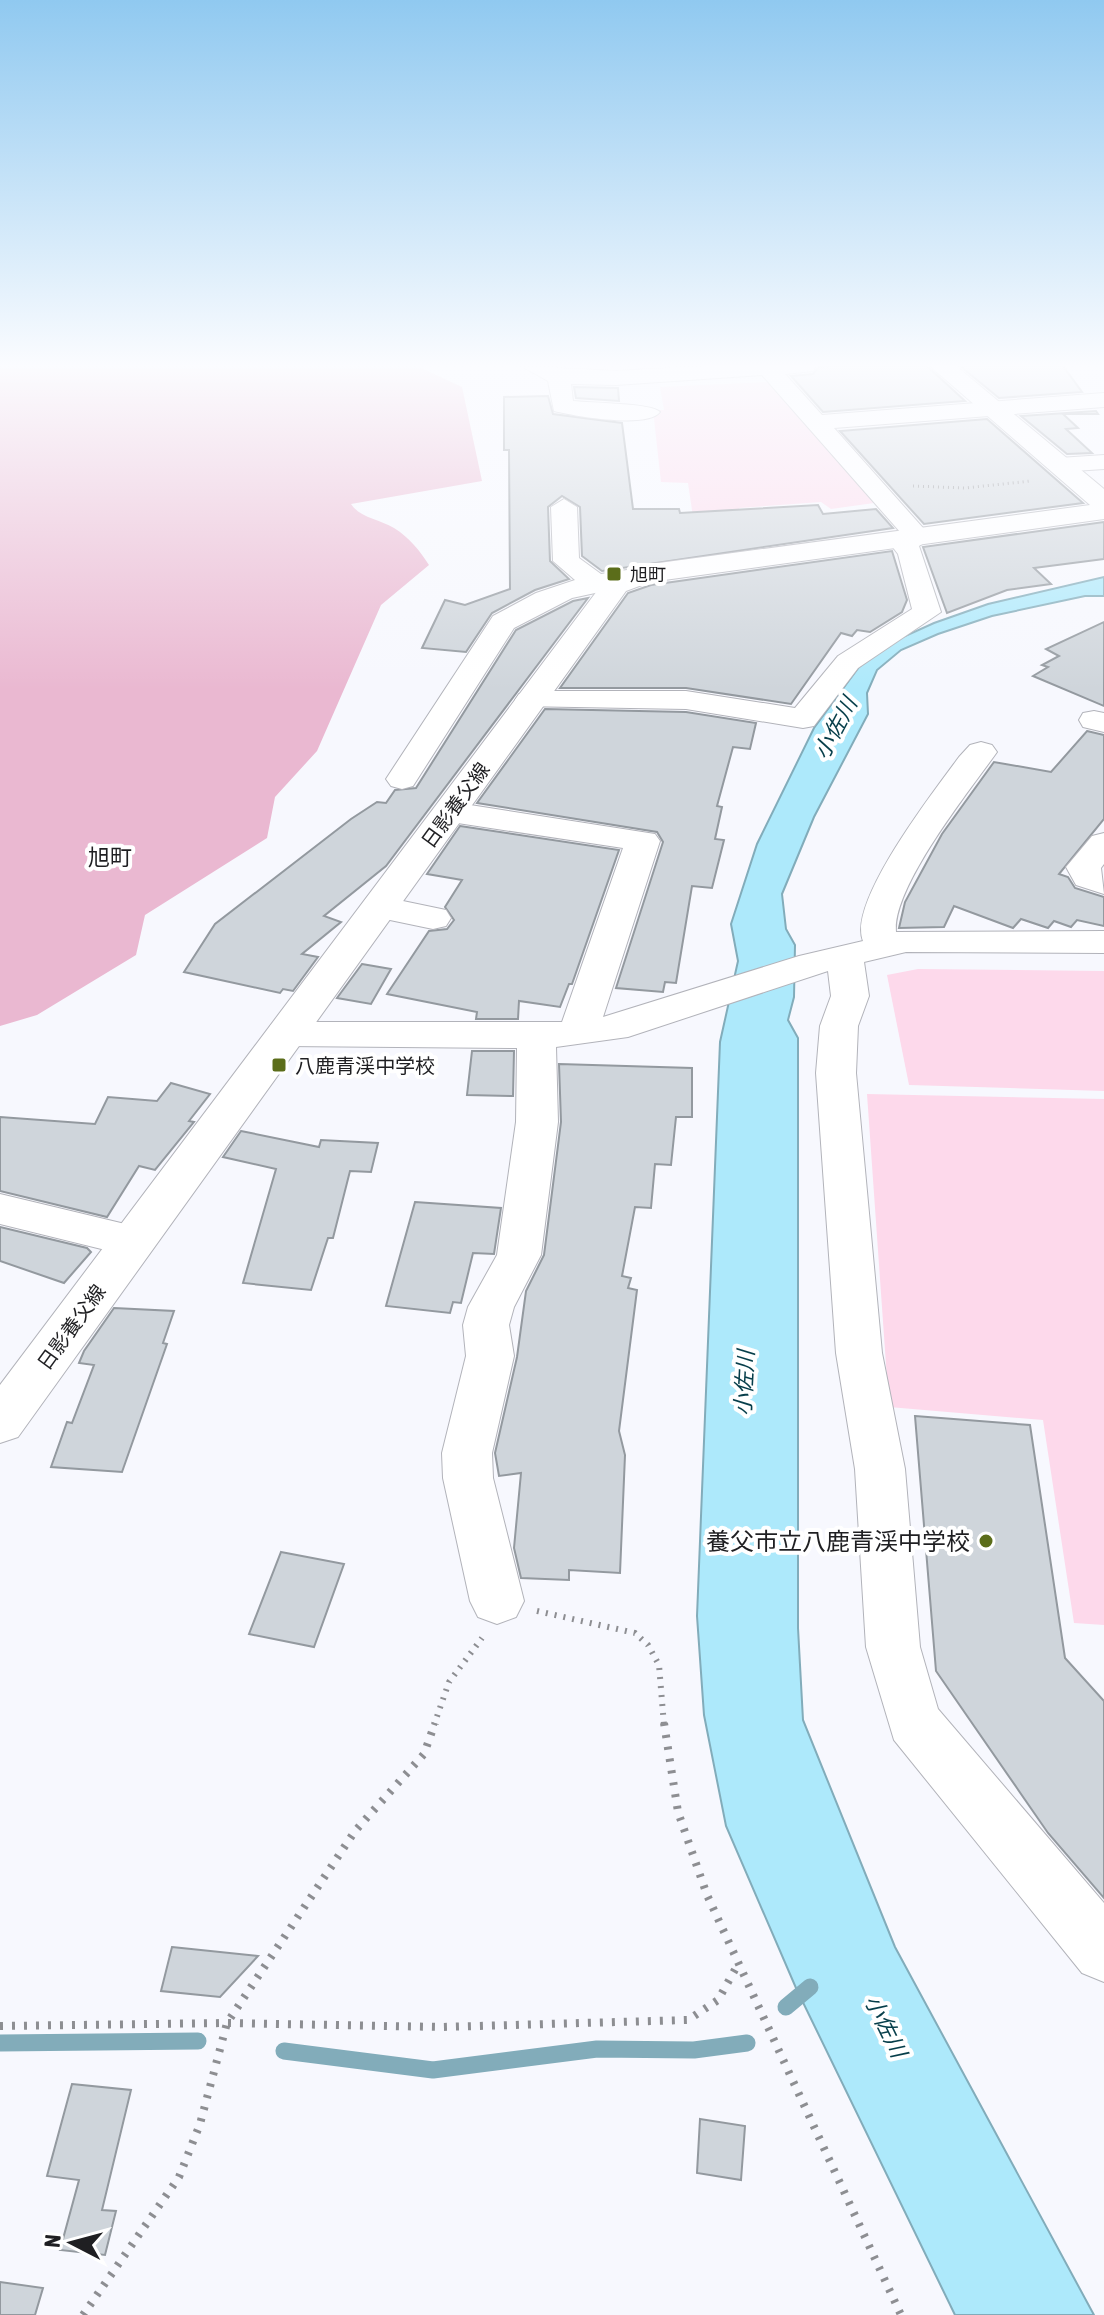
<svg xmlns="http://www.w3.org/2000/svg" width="1104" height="2315" viewBox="0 0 1104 2315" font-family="'Asap Condensed','Noto Sans JP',sans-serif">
	<rect width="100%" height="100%" fill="#f7f8fe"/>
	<g fill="#fdd9eb">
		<path d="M769 382 874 503 831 509 821 502 739 508 742 517H693L688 483 661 482 653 410H664L660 387Z"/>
		<path d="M918 969 1104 971V1091L909 1085 887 975Z"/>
		<path d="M867 1094 1104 1099V1625L1074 1623 1043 1420 889 1407Z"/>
	</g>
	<path fill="#eab8d1" d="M0 366H417L462 387 482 481 351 504C360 518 379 519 394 528 410 538 419 550 429 565L381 605 317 751 275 797 267 838 145 915 136 955 37 1015 0 1026Z"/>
	<path fill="#ade9fb" stroke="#82acba" stroke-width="2" d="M1104 577V596H1085L992 616 938 634 901 650 877 670 867 693 868 714 814 817 782 894 786 929 795 945 794 997 788 1020 798 1038V1628L803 1720 895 1947 1094 2315H955L796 1988 726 1826 704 1715 697 1616 720 1042 738 961 731 924 757 844 814 728 859 667 894 641 934 623 988 604Z"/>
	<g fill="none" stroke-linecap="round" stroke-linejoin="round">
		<g stroke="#82acba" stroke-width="17">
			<path d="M786 2007 810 1987"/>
			<path d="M0 2043 198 2041"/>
			<path d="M284 2051 433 2070 597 2049 694 2050 747 2043"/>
		</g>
	</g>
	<g fill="#cfd5db" stroke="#93999f" stroke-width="2">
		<path d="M831 366H927L965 401 823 412 791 376 813 374 819 367Z"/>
		<path d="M960 366H1063L1082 392 999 398Z"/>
		<path d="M574 387 618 388 619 401 576 398Z"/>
		<path d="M548 396 553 414 622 423 633 509H679L680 513 818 505 823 514 876 509 893 528 602 571 582 556 580 507 562 496 548 507 550 561 569 579 535 590 492 613 466 652 422 648 445 600 465 605 510 589 509 450H504V397Z"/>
		<path d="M1096 411 1098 414H1063L1078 428 1066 429 1092 453 1067 454 1021 416Z"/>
		<path d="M987 419 1083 503 924 524 840 431Z"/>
		<path d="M1104 522V559L1034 568 1051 584 1007 590 947 613 923 547Z"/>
		<path d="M892 551 907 600 902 612 870 632 857 630 852 636 841 633 791 704 686 688H560L628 593 651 585Z"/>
		<path d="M588 598 386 866 324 916 341 922 302 954 318 957 293 991 283 989 280 993 184 972 215 924 351 819 377 802 386 803 395 790 416 788 516 630 573 601Z"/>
		<path d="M1104 622V706L1033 676 1048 667 1042 665 1059 656 1046 649Z"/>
		<path d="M545 709 686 712 756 723 750 749 733 747 717 806 722 807 715 839 724 840 712 888 692 886 676 983 665 982 663 992 616 988 663 842 657 832 477 803Z"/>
		<path d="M1087 731 1104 735V819L1059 874 1068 877 1075 888 1104 897V926L1077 920 1071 927 1054 921 1048 928 1021 919 1013 928 954 906 944 927 899 928 905 902 942 834 994 762 1051 772Z"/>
		<path d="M460 826 619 850 572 984H569L560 1007 519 1001 518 1019H476L477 1012 387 994 429 931 447 929 454 920 445 907 462 880 427 874Z"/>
		<path d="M362 964 391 969 371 1004 337 998Z"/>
		<path d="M472 1051H514L513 1096 467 1095Z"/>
		<path d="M559 1064 692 1068V1117H676L671 1165 655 1164 651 1208 635 1207 622 1276 631 1278 628 1288 637 1290 619 1431 625 1455 620 1573 569 1570V1580L521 1578 514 1548 521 1473 499 1476 495 1453 517 1357 526 1291 544 1255 561 1122Z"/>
		<path d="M171 1083 210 1094 189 1121 194 1122 155 1170 139 1166 107 1217 0 1191V1117L95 1124 108 1097 157 1101Z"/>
		<path d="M241 1131 319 1147 321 1140 378 1143 371 1172 350 1171 333 1238H328L311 1290 243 1283 276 1169 223 1157Z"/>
		<path d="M415 1202 501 1208 494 1254 473 1253 461 1303 453 1302 450 1313 386 1306Z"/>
		<path d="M0 1227 87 1248 91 1252 64 1283 0 1261Z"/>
		<path d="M114 1308 174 1311 163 1343 167 1344 122 1472 51 1467 67 1422 72 1423 94 1365 79 1363 84 1351Z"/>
		<path d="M915 1416 1030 1425 1065 1658 1104 1701V1898L1048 1833 936 1671Z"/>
		<path d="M281 1552 344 1564 314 1647 249 1634Z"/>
		<path d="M172 1947 258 1956 220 1997 161 1991Z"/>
		<path d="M72 2084 131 2090 102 2210 116 2211 105 2255 60 2250 79 2180 47 2176Z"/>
		<path d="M700 2119 745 2126 741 2180 697 2173Z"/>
		<path d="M0 2282 43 2288 35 2315H0Z"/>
	</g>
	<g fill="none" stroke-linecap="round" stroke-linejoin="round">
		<defs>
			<g id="minor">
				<path d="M521 366 616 371 704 366H816L813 371 785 374 822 415 1104 393V407L834 428 932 538 919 546 941 612 858 668 814 726 803 728 686 709 519 706 515 700 519 694 530 691H686L795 708 838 656 912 609 898 554 888 541 901 533 762 375 616 385 571 384 573 401C590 403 652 403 660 412 647 429 574 416 554 411L548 381Z"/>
				<path d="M1104 455V469L1059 472 1047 465 1059 458Z"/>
				<path d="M564 499 577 507 579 558 601 574 627 570 637 572 641 578 637 584 572 598 514 628 413 786 402 789 391 786 386 779 493 616 536 593 575 580 553 561 551 507Z"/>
				<path d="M1094 711 1104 713V732L1083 727 1079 720 1083 713Z"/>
				<path d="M981 742 992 745 997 752C970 790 892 887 896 932L1104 931V953L906 952 864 962 869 996 858 1026 856 1073 882 1353 905 1469 920 1647 938 1709 1104 1903V1982L1082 1973 894 1740 866 1647 855 1469 836 1353 816 1073 820 1026 831 996 828 971 628 1037 556 1047 558 1122 541 1255 514 1307 509 1325 514 1356 492 1453 493 1478 524 1601 516 1617 497 1624 478 1617 470 1601 443 1478 442 1453 466 1356 463 1325 468 1307 497 1255 516 1122 517 1048 285 1046 271 1043 266 1034 271 1025 285 1022H562L623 848 451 822 439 819 434 812 439 805 451 802 655 834 660 841 603 1017 799 956 863 941C847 902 935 790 959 757L970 745Z"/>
				<path d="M1104 833V864L1101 868 1104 894 1076 885 1066 867 1092 836Z"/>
				<path d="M379 896 446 910 451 918 446 926 433 929 366 915 361 907 366 899Z"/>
				<path d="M0 1194 150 1230 156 1241 150 1252 134 1257 0 1224Z"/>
			</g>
			<path id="major" d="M930 366H956L1104 489V519L650 582 626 591 18 1437 0 1443V1385L606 579 644 565 1090 505Z"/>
		</defs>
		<use href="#minor" stroke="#b2b3ba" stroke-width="2"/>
		<use href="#major" stroke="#b2b3ba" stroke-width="2"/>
		<path stroke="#8d8e92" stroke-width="3" stroke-dasharray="1 4" stroke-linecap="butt" d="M913 486 965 488 1031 481"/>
		<g stroke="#8d8e92" stroke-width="6" stroke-dasharray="2 7" stroke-linecap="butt">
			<path d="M537 1611 635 1633 648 1645 659 1665 664 1725"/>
			<path d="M434 1725 449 1682 482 1638"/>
		</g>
		<g stroke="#8d8e92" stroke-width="8" stroke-dasharray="3 9" stroke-linecap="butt">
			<path d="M664 1723 678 1812 707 1895 901 2315"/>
			<path d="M0 2026 227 2023 442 2027 688 2020 718 2000 737 1966"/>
			<path d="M83 2315 179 2177 200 2124 227 2023 355 1831 424 1754 435 1723"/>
		</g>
		<use href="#minor" fill="#fff" fill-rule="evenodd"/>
		<use href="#major" fill="#fff" fill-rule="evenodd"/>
	</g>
	<linearGradient id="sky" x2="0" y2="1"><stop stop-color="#90c9f0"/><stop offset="0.53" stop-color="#fbfcff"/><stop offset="1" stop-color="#fbfcff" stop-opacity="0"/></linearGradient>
	<rect width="1104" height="690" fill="url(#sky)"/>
	<g fill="#5b6d1a" stroke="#fff" stroke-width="3">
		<rect x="606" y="566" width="16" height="16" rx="4"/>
		<rect x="271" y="1057" width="16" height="16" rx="4"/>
		<circle cx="986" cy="1541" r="8"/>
	</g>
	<g text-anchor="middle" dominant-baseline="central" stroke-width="8" stroke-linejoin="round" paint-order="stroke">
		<g font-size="18" fill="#1f1f22" stroke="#fff" text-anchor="start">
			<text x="630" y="574">旭町</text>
		</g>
		<g font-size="20" fill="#1f1f22" stroke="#fff">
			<text transform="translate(455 805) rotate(-54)">日影養父線</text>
			<text transform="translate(71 1327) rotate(-54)">日影養父線</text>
		</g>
		<g font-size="20" fill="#1f1f22" stroke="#fff" text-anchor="start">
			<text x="295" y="1065">八鹿青渓中学校</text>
		</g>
		<g font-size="22" font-style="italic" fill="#063e4a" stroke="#fff">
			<text transform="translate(835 728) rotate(-62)">小佐川</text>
			<text transform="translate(744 1383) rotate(-87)">小佐川</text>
			<text transform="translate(886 2026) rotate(64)">小佐川</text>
		</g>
		<g font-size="22" fill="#1f1f22" stroke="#fff">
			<text x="110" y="857">旭町</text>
		</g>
		<g font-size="24" fill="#1f1f22" stroke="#fff" text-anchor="end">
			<text x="970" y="1541">養父市立八鹿青渓中学校</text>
		</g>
	</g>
	<g transform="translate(72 2243) rotate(276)" stroke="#ffffff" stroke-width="6" paint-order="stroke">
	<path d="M0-6L14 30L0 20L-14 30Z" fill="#1f1f22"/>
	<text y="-12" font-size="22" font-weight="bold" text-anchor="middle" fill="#1f1f22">N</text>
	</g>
</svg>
